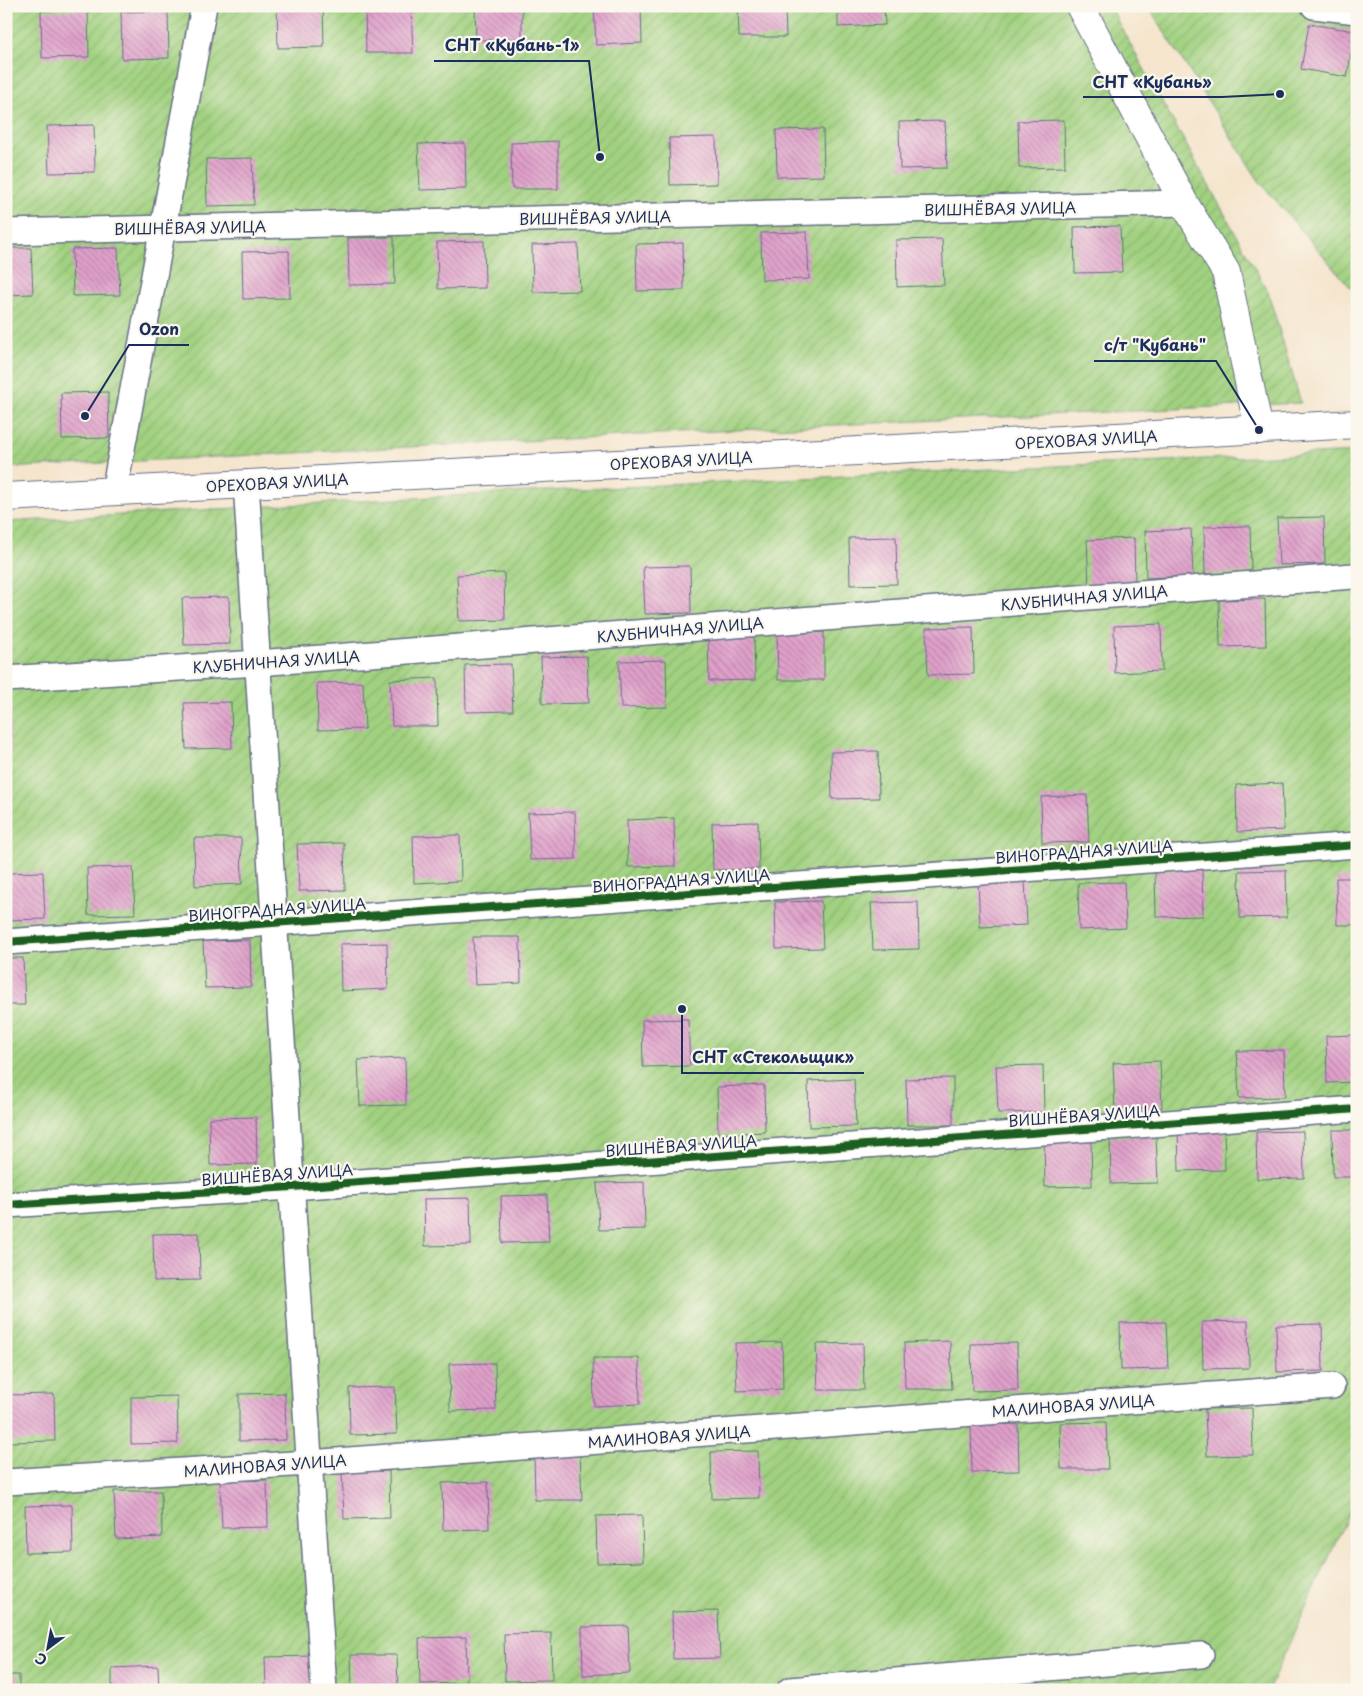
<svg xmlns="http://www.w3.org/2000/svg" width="1363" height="1696" viewBox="0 0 1363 1696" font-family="'Playpen Sans',sans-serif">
	<defs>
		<pattern id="garden-furrows" width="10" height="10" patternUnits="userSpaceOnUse" patternTransform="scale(1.25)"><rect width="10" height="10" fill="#a1d180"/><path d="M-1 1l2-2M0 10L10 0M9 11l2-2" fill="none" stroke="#8ab471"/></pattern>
		<pattern id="building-back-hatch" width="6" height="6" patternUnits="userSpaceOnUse" patternTransform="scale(1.25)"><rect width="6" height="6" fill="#e0a0ca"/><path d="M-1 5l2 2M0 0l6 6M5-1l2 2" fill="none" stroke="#b583a7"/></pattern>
	</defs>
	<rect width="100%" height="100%" fill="#fbf7ec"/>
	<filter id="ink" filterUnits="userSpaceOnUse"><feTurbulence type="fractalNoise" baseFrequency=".02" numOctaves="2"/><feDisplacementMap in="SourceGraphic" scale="10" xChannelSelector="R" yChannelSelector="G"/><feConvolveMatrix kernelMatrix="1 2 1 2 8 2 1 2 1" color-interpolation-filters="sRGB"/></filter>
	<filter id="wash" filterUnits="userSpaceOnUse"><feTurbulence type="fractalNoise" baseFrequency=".0096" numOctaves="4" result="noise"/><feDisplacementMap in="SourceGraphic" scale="20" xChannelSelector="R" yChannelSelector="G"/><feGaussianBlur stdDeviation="1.12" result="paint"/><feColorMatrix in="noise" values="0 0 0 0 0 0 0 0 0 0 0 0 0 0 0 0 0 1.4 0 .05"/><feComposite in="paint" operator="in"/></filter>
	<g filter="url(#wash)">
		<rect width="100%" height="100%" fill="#f5e5cd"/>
		<g fill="url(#garden-furrows)" stroke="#5e806f">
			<path d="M6 6H1111L1118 22 1268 292 1301 403 814 426 6 468Z"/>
			<path d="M1148 6H1357V295L1259 181Z"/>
			<path d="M1357 452V1496L1268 1690H6V522C456 493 906 473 1357 452Z"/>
		</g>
		<g id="blocks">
			<g fill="url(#building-back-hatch)">
				<path d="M277 6H323L324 47 278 48Z"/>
				<path d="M411 6 413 53H366L365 7Z"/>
				<path d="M475 6H522V39L476 40Z"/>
				<path d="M594 6H641L642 43 596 45Z"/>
				<path d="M738 6H785L786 37H739Z"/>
				<path d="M838 6H884L885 25 838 27Z"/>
				<path d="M88 10 89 57 42 58 41 11Z"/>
				<path d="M168 11 169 58 122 59 121 12Z"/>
				<path d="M1309 24 1355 31 1347 77 1301 69Z"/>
				<path d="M1064 120 1065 167 1019 168 1018 121Z"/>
				<path d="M945 121 947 168 900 169 899 122Z"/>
				<path d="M94 125 95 172 49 173 47 126Z"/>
				<path d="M823 129 824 176 777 177 776 130Z"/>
				<path d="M716 137 717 184 670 185 669 138Z"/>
				<path d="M558 141V189H512L511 143Z"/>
				<path d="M465 143 466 189 420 190 418 144Z"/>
				<path d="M252 158 254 205 207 206 206 159Z"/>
				<path d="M1120 226 1122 272 1075 273 1074 227Z"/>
				<path d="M807 232 809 279 762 280 761 233Z"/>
				<path d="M394 237 395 284 349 285 348 238Z"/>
				<path d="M942 239 944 285 897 287 896 240Z"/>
				<path d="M484 241 485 288 438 289 437 242Z"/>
				<path d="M683 243 684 290 637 291 636 244Z"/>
				<path d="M578 244 580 291 533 292 532 245Z"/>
				<path d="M6 248H31L33 294 6 295Z"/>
				<path d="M118 248 120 295 73 296 72 249Z"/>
				<path d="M289 251 290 298 243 299 242 252Z"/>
				<path d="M108 392 109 438 62 439 61 393Z"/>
				<path d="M1324 517 1325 564 1279 565 1277 518Z"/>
				<path d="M1250 526 1251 573 1205 574 1204 527Z"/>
				<path d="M1191 529 1193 576 1146 578 1145 531Z"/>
				<path d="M896 537 897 584 850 585 849 538Z"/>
				<path d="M1134 538 1135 585 1089 587 1087 540Z"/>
				<path d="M690 566 691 613 645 614 643 567Z"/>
				<path d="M504 573 505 620 459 621 457 575Z"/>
				<path d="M229 597 230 644 184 645 182 598Z"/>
				<path d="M1265 599 1266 646 1220 647 1219 600Z"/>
				<path d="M1161 624 1162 671 1115 673 1114 626Z"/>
				<path d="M973 627 974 674 928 675 926 628Z"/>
				<path d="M754 632 755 680 709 681 708 634Z"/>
				<path d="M824 632V680H778L777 634Z"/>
				<path d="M587 656 589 703 542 704 541 657Z"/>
				<path d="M666 660 667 707 621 708 619 661Z"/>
				<path d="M511 664 513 711 466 712 465 665Z"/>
				<path d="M437 678 438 726H392L390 680Z"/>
				<path d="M363 682 365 729 318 730 317 683Z"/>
				<path d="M231 702 232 748 186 749 184 703Z"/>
				<path d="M6 711H10L11 758H6Z"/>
				<path d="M878 751 879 798 832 799 831 752Z"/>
				<path d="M1282 783 1284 830 1237 832 1236 785Z"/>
				<path d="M1087 795 1089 842 1042 843 1041 797Z"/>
				<path d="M575 812 576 859 530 860 528 813Z"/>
				<path d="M674 818 675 866 628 867 627 820Z"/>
				<path d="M758 822 759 869 713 870 712 823Z"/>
				<path d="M460 835 461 881 414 883 413 836Z"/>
				<path d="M194 838H241L242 884 195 886Z"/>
				<path d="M344 843 345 890 299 891 297 844Z"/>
				<path d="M133 867 135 914 88 915 87 868Z"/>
				<path d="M1202 869 1203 916 1156 917 1155 870Z"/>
				<path d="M1286 870 1287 917 1240 918 1239 871Z"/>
				<path d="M43 872 45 919 6 920V873Z"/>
				<path d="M1336 878H1357V925H1337Z"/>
				<path d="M1025 879 1027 925 980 927 978 880Z"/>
				<path d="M1124 882 1126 928 1079 930 1078 883Z"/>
				<path d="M821 901 823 948 776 949 775 902Z"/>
				<path d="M918 902 919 949 873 950 871 903Z"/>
				<path d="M473 937H520L521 983 475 985Z"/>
				<path d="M250 940 251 987 205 988 203 941Z"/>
				<path d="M387 943 388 989 341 991 340 944Z"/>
				<path d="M6 958H23L25 1005H6Z"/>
				<path d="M688 1019 690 1066 643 1067 642 1020Z"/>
				<path d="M1357 1035V1082L1327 1083 1326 1036Z"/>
				<path d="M1284 1050 1285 1097 1239 1098 1237 1051Z"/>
				<path d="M405 1058 406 1105 360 1106 358 1060Z"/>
				<path d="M1160 1061 1162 1108 1115 1109 1113 1063Z"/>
				<path d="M1043 1065 1044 1112 998 1113 996 1066Z"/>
				<path d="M953 1078V1125H907L906 1079Z"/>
				<path d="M854 1079 856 1126 809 1127 808 1081Z"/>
				<path d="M764 1085 765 1132 718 1134 717 1087Z"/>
				<path d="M256 1117 257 1164 210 1165 209 1118Z"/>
				<path d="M1224 1123 1225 1170 1179 1171 1178 1125Z"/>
				<path d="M1332 1130H1357V1177H1333Z"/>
				<path d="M1303 1131 1304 1178 1257 1179 1256 1132Z"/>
				<path d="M1156 1136 1158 1183 1111 1184 1110 1137Z"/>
				<path d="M1091 1139 1092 1186 1045 1187 1044 1140Z"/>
				<path d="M644 1182 645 1229 599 1230 597 1183Z"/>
				<path d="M547 1195 549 1242 502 1243 501 1196Z"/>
				<path d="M470 1198 471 1245 425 1246 424 1199Z"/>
				<path d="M199 1233 200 1280 154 1281 153 1234Z"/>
				<path d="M1248 1321 1249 1368 1203 1369 1202 1322Z"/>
				<path d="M1166 1322 1168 1369 1121 1370 1120 1323Z"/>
				<path d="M1322 1324 1323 1371 1277 1372 1276 1325Z"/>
				<path d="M950 1341 952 1389H905L904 1343Z"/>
				<path d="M782 1342 783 1389 737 1391 735 1343Z"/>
				<path d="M863 1343 864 1390H818L816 1344Z"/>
				<path d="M1017 1343 1018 1390 972 1391 971 1344Z"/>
				<path d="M593 1358H639L640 1404 594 1406Z"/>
				<path d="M495 1363 496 1410 450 1411 449 1364Z"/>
				<path d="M395 1387 397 1434 350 1435 349 1388Z"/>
				<path d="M285 1393 286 1440 239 1441V1394Z"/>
				<path d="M54 1394 55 1441 8 1442 7 1395Z"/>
				<path d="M177 1396 178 1443 131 1444V1397Z"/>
				<path d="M1252 1408 1253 1455 1207 1456 1205 1409Z"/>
				<path d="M1106 1422 1108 1469H1061L1060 1423Z"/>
				<path d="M1018 1424 1019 1471 972 1472 971 1425Z"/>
				<path d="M758 1451 759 1498 712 1499 711 1452Z"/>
				<path d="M580 1452 582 1500H535L534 1454Z"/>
				<path d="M389 1471 390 1518 344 1519 342 1472Z"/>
				<path d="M267 1480 268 1527 222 1528 220 1481Z"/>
				<path d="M488 1482 489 1529 443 1530 442 1483Z"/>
				<path d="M114 1491H161L162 1537 116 1539Z"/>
				<path d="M72 1505 73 1552 26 1553 25 1506Z"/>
				<path d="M642 1515 643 1562 597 1563 596 1516Z"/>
				<path d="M718 1611 720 1658 673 1659 672 1612Z"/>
				<path d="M628 1626 630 1673 583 1675 582 1627Z"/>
				<path d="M551 1633 552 1680 505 1681 504 1634Z"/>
				<path d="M466 1637 467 1683 420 1684 419 1638Z"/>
				<path d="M351 1655H397L398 1690H352Z"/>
				<path d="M312 1656 313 1690H266L265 1657Z"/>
				<path d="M158 1666 159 1690H112V1668Z"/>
				<rect x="6" y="1675" width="13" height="15"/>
				<path d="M1040 1687V1690H1001V1688Z"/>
			</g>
		</g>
	</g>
	<g filter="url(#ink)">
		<use href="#blocks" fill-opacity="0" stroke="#676f85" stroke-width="1"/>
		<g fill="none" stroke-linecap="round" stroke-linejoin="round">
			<defs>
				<g id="minor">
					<path d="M1314 6 1357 11"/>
					<path d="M6 232 1184 203"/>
					<path d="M246 483 324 1690"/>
					<path d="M114 492 204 6"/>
					<path d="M6 679 258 663 1353 576"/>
					<path d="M6 942 1357 845"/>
					<path d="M6 1205 292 1187 1357 1109"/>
					<path d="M6 1482 309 1463 1332 1386"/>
					<path d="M790 1690 1201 1655"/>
				</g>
				<g id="tertiary">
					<path d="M1080 6 1184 203 1226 272 1259 430"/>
					<path d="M6 497 1357 424"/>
				</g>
			</defs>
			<use href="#minor" stroke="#676f85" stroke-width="28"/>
			<use href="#tertiary" stroke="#676f85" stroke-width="30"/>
			<use href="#minor" stroke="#fff" stroke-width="25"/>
			<use href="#tertiary" stroke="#fff" stroke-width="28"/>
			<defs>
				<g id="cycleway">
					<path d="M6 942 1357 845"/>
					<path d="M6 1205 292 1187 1357 1109"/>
				</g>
			</defs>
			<use href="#cycleway" stroke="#fbf7ec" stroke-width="11"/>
			<use href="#cycleway" stroke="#1b5e20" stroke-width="8"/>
		</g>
	</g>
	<g text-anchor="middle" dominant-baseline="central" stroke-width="4.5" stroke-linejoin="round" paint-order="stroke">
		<g font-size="15" fill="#1b2f5e" stroke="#fbf7ec">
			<text transform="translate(1000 208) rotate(-1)">ВИШНЁВАЯ УЛИЦА</text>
			<text transform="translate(595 217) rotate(-1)">ВИШНЁВАЯ УЛИЦА</text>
			<text transform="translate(190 227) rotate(-1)">ВИШНЁВАЯ УЛИЦА</text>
			<text transform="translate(1086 439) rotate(-3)">ОРЕХОВАЯ УЛИЦА</text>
			<text transform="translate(681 460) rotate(-3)">ОРЕХОВАЯ УЛИЦА</text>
			<text transform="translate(277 482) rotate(-3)">ОРЕХОВАЯ УЛИЦА</text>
			<text transform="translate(1084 597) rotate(-5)">КЛУБНИЧНАЯ УЛИЦА</text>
			<text transform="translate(680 629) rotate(-5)">КЛУБНИЧНАЯ УЛИЦА</text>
			<text transform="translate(276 661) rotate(-4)">КЛУБНИЧНАЯ УЛИЦА</text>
			<text transform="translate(1084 851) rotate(-4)">ВИНОГРАДНАЯ УЛИЦА</text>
			<text transform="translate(681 880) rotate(-4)">ВИНОГРАДНАЯ УЛИЦА</text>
			<text transform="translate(277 909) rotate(-4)">ВИНОГРАДНАЯ УЛИЦА</text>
			<text transform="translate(1084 1115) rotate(-4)">ВИШНЁВАЯ УЛИЦА</text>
			<text transform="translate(681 1145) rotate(-4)">ВИШНЁВАЯ УЛИЦА</text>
			<text transform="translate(277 1174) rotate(-4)">ВИШНЁВАЯ УЛИЦА</text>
			<text transform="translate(1073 1405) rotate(-4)">МАЛИНОВАЯ УЛИЦА</text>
			<text transform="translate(669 1436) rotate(-4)">МАЛИНОВАЯ УЛИЦА</text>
			<text transform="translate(265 1465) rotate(-4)">МАЛИНОВАЯ УЛИЦА</text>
		</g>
	</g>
	<path fill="none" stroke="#1b2f5e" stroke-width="2" d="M600 157L589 61H434M1280 94L1222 97H1083M85 416L129 345H189M1259 430L1216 361H1094M682 1009L682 1073H864"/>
	<g fill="#1b2f5e" stroke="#fbf7ec" stroke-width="2">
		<circle cx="600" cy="157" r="5"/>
		<circle cx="1280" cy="94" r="5"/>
		<circle cx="85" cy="416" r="5"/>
		<circle cx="1259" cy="430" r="5"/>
		<circle cx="682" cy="1009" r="5"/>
	</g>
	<g font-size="16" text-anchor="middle" font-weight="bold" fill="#1b2f5e" stroke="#fbf7ec" stroke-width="4.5" stroke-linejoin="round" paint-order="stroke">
		<text x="512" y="51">СНТ «Кубань-1»</text>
		<text x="1152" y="88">СНТ «Кубань»</text>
		<text x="159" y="335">Ozon</text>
		<text x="1155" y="351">с/т "Кубань"</text>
		<text x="773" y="1063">СНТ «Стекольщик»</text>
	</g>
	<rect width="1363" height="1696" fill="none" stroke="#fbf7ec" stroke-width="25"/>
	<g transform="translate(48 1648) rotate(212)" stroke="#fbf7ec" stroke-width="4" paint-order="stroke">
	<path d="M0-4L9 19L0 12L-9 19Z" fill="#1b2f5e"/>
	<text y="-8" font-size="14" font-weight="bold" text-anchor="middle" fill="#1b2f5e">С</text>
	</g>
</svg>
